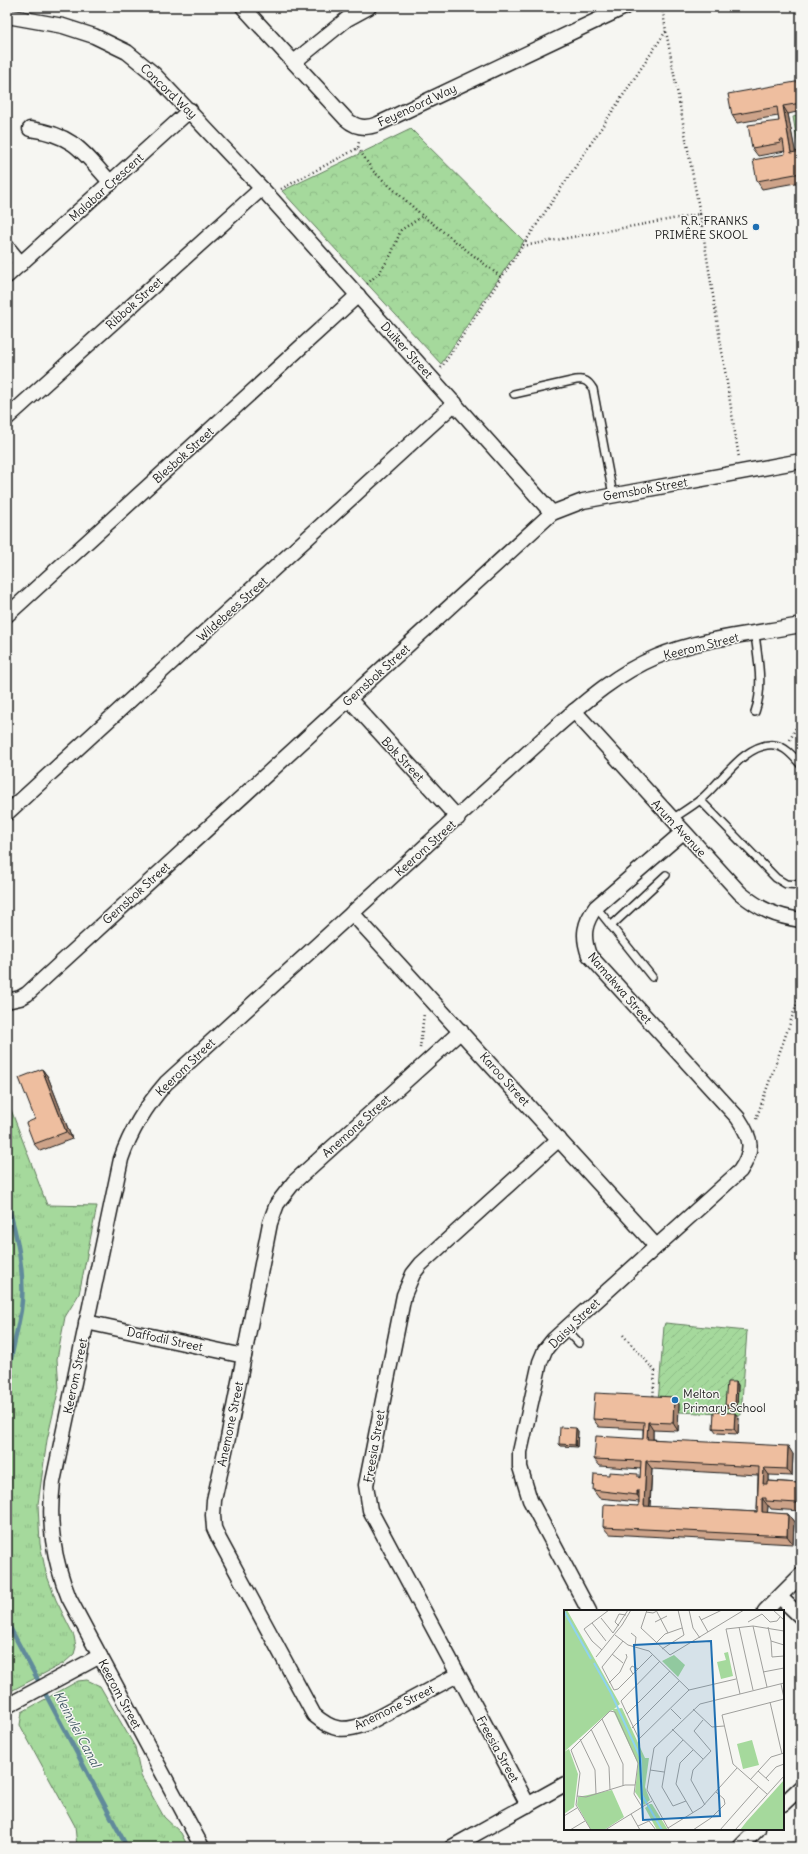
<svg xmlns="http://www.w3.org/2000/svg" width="808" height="1854" viewBox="0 0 808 1854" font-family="Delius,sans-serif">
	<defs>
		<pattern id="grass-tufts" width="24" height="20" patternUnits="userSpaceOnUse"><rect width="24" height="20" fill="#a5d99c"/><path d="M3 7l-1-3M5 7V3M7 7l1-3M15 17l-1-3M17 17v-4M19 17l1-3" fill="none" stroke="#8dba86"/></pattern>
		<pattern id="park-crowns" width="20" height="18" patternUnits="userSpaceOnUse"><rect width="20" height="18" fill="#a5d99c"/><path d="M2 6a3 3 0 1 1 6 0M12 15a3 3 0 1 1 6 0" fill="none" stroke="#8dba86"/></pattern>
		<pattern id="garden-furrows" width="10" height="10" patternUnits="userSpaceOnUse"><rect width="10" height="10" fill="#a5d99c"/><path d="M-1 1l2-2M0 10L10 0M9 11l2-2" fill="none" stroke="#8dba86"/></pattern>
	</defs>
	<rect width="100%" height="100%" fill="#f6f6f2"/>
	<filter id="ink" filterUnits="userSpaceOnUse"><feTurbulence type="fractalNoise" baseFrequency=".025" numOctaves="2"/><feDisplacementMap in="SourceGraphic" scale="8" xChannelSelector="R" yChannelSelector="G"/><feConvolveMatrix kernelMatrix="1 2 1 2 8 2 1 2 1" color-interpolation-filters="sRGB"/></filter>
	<g filter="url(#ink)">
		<g fill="url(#grass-tufts)" stroke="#607a5c">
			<path d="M7 1099 47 1205 97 1206 79 1294 65 1317 57 1359 59 1388 47 1440 38 1504 40 1544 46 1573 56 1600 74 1636 76 1647 74 1654 64 1663 11 1691H7Z"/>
			<path d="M87 1680 100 1686 135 1747 141 1776 164 1817 181 1833 188 1847H77L75 1826 20 1725 22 1712 78 1681Z"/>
		</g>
		<path fill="url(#park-crowns)" stroke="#607a5c" d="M411 129 524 241 441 364 282 191Z"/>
		<path fill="url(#garden-furrows)" stroke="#607a5c" d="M665 1323 747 1331 741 1415 679 1412 658 1403 664 1326Z"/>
		<path fill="#a5d99c" stroke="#607a5c" d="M801 115V150L799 151 793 117Z"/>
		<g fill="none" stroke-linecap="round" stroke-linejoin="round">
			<g stroke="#608a9b" stroke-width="4.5">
				<path d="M7 1203C17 1233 26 1278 21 1310 17 1332 12 1354 7 1376"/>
				<path d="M7 1622 127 1847"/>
			</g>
			<defs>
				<g id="lane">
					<path d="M514 394 576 380C585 379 588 381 593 389L613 495"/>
					<path d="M755 712C764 687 758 660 755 634"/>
					<path d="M700 800 776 878 786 884 801 885"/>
					<path d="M671 820C681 813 691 807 700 800 720 784 745 742 774 745 785 746 794 757 801 765"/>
					<path d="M596 907 652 977"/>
					<path d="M611 926 666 875"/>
					<path d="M566 1329 579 1343"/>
				</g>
				<g id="street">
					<path d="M243 7 346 119C356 128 366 129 378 124L625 7"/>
					<path d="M7 16 63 26 94 36 127 52 154 74 268 195 552 513"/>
					<path d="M294 62 347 19 369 7"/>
					<path d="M30 129C74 135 83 152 111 183"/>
					<path d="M7 247 21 264"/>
					<path d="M7 276 190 110"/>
					<path d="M7 418 261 189"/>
					<path d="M7 615 358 295"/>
					<path d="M349 699 458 818"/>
					<path d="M574 711 740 893C761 910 775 916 801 920"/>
					<path d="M7 813 455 403"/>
					<path d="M352 913 656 1246"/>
					<path d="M7 1001 20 998 27 994 552 513 583 501 801 461"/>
					<path d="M86 1322 244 1356"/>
					<path d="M780 1597 801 1617"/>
					<path d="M589 1611 530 1500 520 1467V1452L540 1362 545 1350 553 1340 740 1171C754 1150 752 1139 738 1118L589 955C582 936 584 923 596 907L683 832"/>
					<path d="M765 1611 801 1575"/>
					<path d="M457 1675 366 1724C343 1732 333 1731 314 1715L219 1539 214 1528 213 1515 214 1500 228 1438 270 1223 277 1204 294 1182 461 1031"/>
					<path d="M7 1706 100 1656"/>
					<path d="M783 1804 801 1787"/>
					<path d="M528 1805 370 1510 366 1485 404 1295 413 1274 421 1264 559 1139"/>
					<path d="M202 1847 69 1598C53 1559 48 1523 53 1482L121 1159C131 1130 146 1106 166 1083L557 726C588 699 618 673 656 657 701 638 753 634 801 625"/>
					<path d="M452 1847 565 1784"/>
					<path d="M740 1847 758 1829"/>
				</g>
			</defs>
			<use href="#lane" stroke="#1c1c1c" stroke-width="10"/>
			<use href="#street" stroke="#1c1c1c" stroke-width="17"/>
			<g stroke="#1c1c1c" stroke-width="2.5" stroke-dasharray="1 3" stroke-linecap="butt">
				<path d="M358 148 373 171 423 216"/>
				<path d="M281 189 358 148 359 141"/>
				<path d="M700 214 739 458"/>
				<path d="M523 246 700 214 666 31"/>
				<path d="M367 284 379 273 391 255 401 230 423 216 501 277"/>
				<path d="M441 368 666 31 662 7"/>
				<path d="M790 740 801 717"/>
				<path d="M420 1048 424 1013"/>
				<path d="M756 1119 801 992"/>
				<path d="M623 1335 655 1371 653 1399"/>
			</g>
			<use href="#lane" stroke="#f6f6f2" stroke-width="7"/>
			<use href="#street" stroke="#f6f6f2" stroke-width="14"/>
		</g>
		<g fill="#cda389" stroke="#1c1c1c" fill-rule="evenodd">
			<path d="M801 81V111L788 114 795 152 801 151V182L762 189 757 181 785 154V151L758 156 752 148 779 121 778 116 737 123 732 115Z"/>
			<path d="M42 1069 48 1077 72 1139 40 1151 34 1144 35 1119Z"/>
			<path d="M736 1382 738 1385 737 1408H727L725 1405Z"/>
			<path d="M674 1397 679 1404 678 1431 653 1430V1439L793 1454 792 1476 769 1475V1481L798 1483 801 1487V1511L771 1509 769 1506H768L767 1513 788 1514 794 1522 793 1544 609 1534 603 1527 639 1506V1502L599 1498 593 1490 640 1477 641 1469 600 1466 594 1459 643 1439V1429L599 1427 593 1419ZM652 1469 758 1475 757 1512 650 1507Z"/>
			<path d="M739 1418 738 1434 717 1433 713 1428Z"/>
			<path d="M578 1431 577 1447 561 1446 559 1444Z"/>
		</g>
		<g fill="#a7856f" stroke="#1c1c1c">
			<path d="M783 106 788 114 797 160 791 153Z"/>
			<path d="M42 1069 48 1077 72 1139 66 1132Z"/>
			<path d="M736 1382 738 1385 737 1408 735 1406Z"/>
			<path d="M674 1397 679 1404 678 1431 673 1423Z"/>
			<path d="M735 1413 739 1418 738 1434 734 1429Z"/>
			<path d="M648 1422 653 1430V1446L647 1439Z"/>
			<path d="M576 1428 578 1431 577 1447 575 1445Z"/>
			<path d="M788 1446 793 1454 792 1476 787 1469Z"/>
			<path d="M646 1461 652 1469 649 1514 644 1506Z"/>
			<path d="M764 1468 769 1475V1491L763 1484Z"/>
			<path d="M798 1483 801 1487V1509L797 1503Z"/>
			<path d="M637 1491 643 1499 642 1502 637 1495Z"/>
			<path d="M762 1498 768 1506 767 1520 762 1512Z"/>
			<path d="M788 1514 794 1522 793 1544 787 1536Z"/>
		</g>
		<g fill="#eebe9f" stroke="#1c1c1c" fill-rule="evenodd">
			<path d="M801 81V103L783 106 791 153 801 151V173L757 181 753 160 785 154 783 140H780L781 143 752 148 748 125 779 121 777 107 732 115 728 94Z"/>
			<path d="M42 1069 66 1132 34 1144 26 1123 35 1119 19 1078Z"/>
			<path d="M727 1382H736L735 1406 725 1405Z"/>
			<path d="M595 1393 674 1397 673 1423 648 1422 647 1439 788 1446 787 1469 764 1468 763 1484H767V1481L798 1483 797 1503 766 1501V1498H762V1512L788 1514 787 1536 603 1527 604 1504 639 1506V1491H637V1495L593 1490 594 1474 609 1475V1472L638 1474V1477L640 1478 641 1461 594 1459 596 1436 643 1439 644 1422 593 1419ZM646 1461 759 1467 757 1512 644 1506Z"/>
			<path d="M714 1412 735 1413 734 1429 713 1428Z"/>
			<path d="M560 1427 576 1428 575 1445 559 1444Z"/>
		</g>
	</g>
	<g fill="#1f6fb2" stroke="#f6f6f2" stroke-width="1.5">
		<circle cx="756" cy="227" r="4"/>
		<circle cx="675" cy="1400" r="4"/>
	</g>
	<g text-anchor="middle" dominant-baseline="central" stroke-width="3" stroke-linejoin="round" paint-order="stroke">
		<g font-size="12" fill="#1c1c1c" stroke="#f6f6f2">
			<text transform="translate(169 91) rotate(44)">Concord Way</text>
			<text transform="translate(417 105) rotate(-25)">Feyenoord Way</text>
			<text transform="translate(106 187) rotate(-42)">Malabar Crescent</text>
			<text transform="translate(134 303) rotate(-42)">Ribbok Street</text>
			<text transform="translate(407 350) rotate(48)">Duiker Street</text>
			<text transform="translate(183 455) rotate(-42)">Blesbok Street</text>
			<text transform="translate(645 489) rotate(-10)">Gemsbok Street</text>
			<text transform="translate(232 609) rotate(-42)">Wildebees Street</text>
			<text transform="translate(701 646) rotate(-14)">Keerom Street</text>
			<text transform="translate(376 675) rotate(-42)">Gemsbok Street</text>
			<text transform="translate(403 759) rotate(47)">Bok Street</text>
			<text transform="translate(679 828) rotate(47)">Arum Avenue</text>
			<text transform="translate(425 848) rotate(-42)">Keerom Street</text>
			<text transform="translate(136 893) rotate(-42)">Gemsbok Street</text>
			<text transform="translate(620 988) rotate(49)">Namakwa Street</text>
			<text transform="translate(185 1067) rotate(-44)">Keerom Street</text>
			<text transform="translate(505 1079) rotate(48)">Karoo Street</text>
			<text transform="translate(356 1126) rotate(-42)">Anemone Street</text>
			<text transform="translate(574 1323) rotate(-44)">Daisy Street</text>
			<text transform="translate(165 1339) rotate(12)">Daffodil Street</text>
			<text transform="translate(75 1376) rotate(-78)">Keerom Street</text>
			<text transform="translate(230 1424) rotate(-78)">Anemone Street</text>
			<text transform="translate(374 1446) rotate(-80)">Freesia Street</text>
			<text transform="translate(120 1694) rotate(62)">Keerom Street</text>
			<text transform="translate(394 1707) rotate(-26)">Anemone Street</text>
			<text transform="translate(498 1749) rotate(61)">Freesia Street</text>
		</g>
		<g font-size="12" fill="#1c1c1c" stroke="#f6f6f2" text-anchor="end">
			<text x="748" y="220">R.R. FRANKS<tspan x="748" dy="14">PRIMÊRE SKOOL</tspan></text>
			<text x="683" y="1393" text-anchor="start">Melton<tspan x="683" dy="14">Primary School</tspan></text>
		</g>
		<g font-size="13" font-style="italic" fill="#445c66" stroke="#f6f6f2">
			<text transform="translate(77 1729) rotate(62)">Kleinvlei Canal</text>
		</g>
	</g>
	<g transform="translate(564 1610)">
		<rect width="220" height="220" fill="#f6f6f2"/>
		<path d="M0 0H3L56 94 50 99 58 98 81 148H85L81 177 86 190 80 195 71 182 74 154 49 100 46 101 0 142ZM48 180 60 207 40 220H27L13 195 14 187ZM86 194H88L104 220H93L81 198Z" fill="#a5d99c"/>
		<path d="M5 139 14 164 10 197 0 204V142Z" fill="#a5d99c"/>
		<path d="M110 45 121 55 114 67 98 51Z" fill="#a5d99c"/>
		<path d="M164 42 169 66 157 69 153 52 162 50 160 43ZM188 130 195 155 179 159 173 134ZM220 170V220H176L183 211Z" fill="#a5d99c"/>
		<path fill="none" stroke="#8ed3ef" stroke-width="2" d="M0 1 27 49M30 53 47 83 77 149 78 185 98 220"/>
		<path fill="none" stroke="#9f9f9c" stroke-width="1" d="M83 0 77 18 106 45 180 0M125 0 129 18 136 28M209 0 220 10M82 2 89 3 95 0M93 2 104 23M135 6 144 22M37 8 49 23 64 0M137 10 158 0M91 12 103 6M184 12 198 4 206 12 213 11 216 7M28 13 42 31M55 16 51 12 55 4 62 5M189 16 203 77M175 17 189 80M204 17 207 31M67 23 72 27 71 36M51 25 64 35 85 41 125 80M59 31 38 57 50 80 54 79 89 44M207 31 208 47 220 46M207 31 220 35M92 33 101 24 118 18M98 39 120 25 114 0M38 40 28 31 20 19 45 0M48 44 59 53M32 47 58 15 67 0M96 51 57 91 75 129 125 80 172 69M199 62 220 58M69 64 66 59 68 56 74 59M45 73 56 62 63 47 62 44M217 74 220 88M176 84 162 19 189 16 220 21M206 92 218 144M107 99 117 109M129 99 148 117 160 116M63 104 106 61M38 109 59 154V176M139 110 130 121 147 141 129 160 127 170 141 195M68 118 115 71M27 119 45 157 46 180M108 119 139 149M16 129 31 160 32 184M119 130 103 147 98 177 109 196 122 191M129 140 116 153 112 174 129 203M86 160 100 162M194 161 205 171M202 168 212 157 220 154M186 170 207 147 220 143M203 184 169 154 158 105 220 89M13 186 22 187 61 175H71M67 204 76 220M0 206 13 198M74 216 85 211 92 220M104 218 138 197 173 158M6 220 21 211M27 220 12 195 16 163 7 140 46 101 51 102 74 153 70 184 78 197M41 220 88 191M105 220 83 180 90 138 136 94 220 73M129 220 147 208 161 194 160 189 152 182M156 220 194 177M171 220 220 166"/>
		<path fill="#1f6fb2" fill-opacity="0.15" stroke="#1f6fb2" stroke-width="2" d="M147 31 156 206 79 210 70 35Z"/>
		<rect width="220" height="220" fill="none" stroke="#1c1c1c" stroke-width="2"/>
	</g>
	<rect width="808" height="1854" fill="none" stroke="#f6f6f2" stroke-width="24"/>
	<rect x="12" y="12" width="784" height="1830" fill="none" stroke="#1c1c1c" stroke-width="1.5" filter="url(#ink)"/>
</svg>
